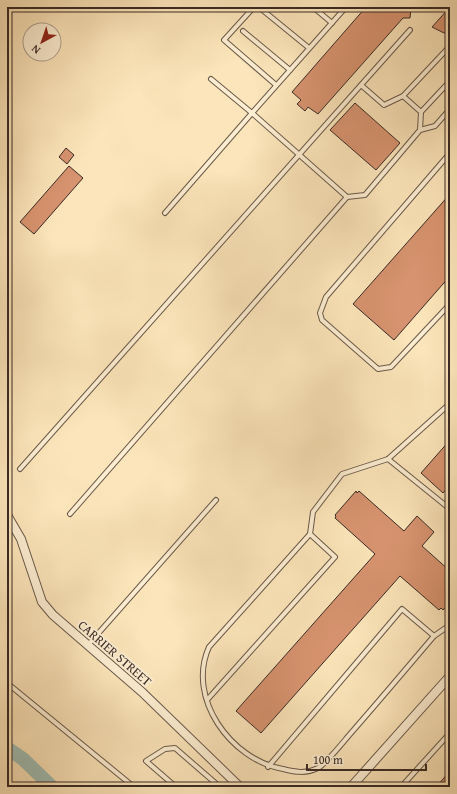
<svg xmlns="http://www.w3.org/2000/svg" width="457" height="794" viewBox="0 0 457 794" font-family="'Gentium Book Plus',serif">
	<rect width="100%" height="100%" fill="#fce5ba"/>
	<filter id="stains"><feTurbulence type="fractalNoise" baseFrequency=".005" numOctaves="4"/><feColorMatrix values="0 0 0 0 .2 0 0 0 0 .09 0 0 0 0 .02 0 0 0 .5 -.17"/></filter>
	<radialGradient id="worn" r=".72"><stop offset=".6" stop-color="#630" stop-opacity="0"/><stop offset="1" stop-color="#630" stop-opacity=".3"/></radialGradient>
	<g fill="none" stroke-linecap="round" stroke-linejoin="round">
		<path stroke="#a0beb4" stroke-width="14" d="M7 748 23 759 52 787"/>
	</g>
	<g fill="#d7936f" stroke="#382a25">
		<path d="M366 7H411L410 18H403L318 114 308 107 305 111 297 104 301 100 292 92Z"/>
		<path d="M450 7V25L447 32 444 33 432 27Z"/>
		<path d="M355 103 400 143 376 170 330 130Z"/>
		<path d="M66 148 74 155 67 164 59 157Z"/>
		<path d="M69 166 83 178 34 234 20 222Z"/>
		<path d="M450 194V276L394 340 353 304Z"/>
		<path d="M450 440V485L443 493 421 473Z"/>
		<path d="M356 491 357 493 359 491 404 531 417 516 434 532 422 546 450 571V602L443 610 441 608 439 610 400 576 261 733 236 711 375 554 335 518 336 516 335 515Z"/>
		<path d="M450 771V787H436Z"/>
	</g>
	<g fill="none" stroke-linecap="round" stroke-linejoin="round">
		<defs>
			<g id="lane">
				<path d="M254 7 224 40 276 85"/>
				<path d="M255 7 260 8 309 48"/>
				<path d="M313 7 332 23"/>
				<path d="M243 31 290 70"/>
				<path d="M211 79 252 113 346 7"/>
				<path d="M361 85 410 30"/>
				<path d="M421 112 450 81"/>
				<path d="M420 130 435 126 450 109"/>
				<path d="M450 153 326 297 320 313 322 320 378 369 391 367 450 304"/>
				<path d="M347 197 365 195 420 130 421 112 403 96"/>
				<path d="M450 405 446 407 388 459 342 474 313 512 310 534 209 647C186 698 231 760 283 769 295 772 306 774 318 768 326 764 344 741 351 733 379 701 406 669 434 636L450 625"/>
				<path d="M388 459 450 509"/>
				<path d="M20 469 361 85 384 105 403 96 450 46"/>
				<path d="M70 514 347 197 252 113 165 213"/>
				<path d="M88 645 216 500"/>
				<path d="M7 683 134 787"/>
				<path d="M207 700 335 557 310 534"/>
				<path d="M268 767 402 609 434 636"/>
				<path d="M176 787 146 761 165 749 175 748 220 787"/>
				<path d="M401 787 450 733"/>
			</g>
			<g id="street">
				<path d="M7 515 21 539 42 602 53 615 142 692 240 787"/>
				<path d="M351 787 450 676"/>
			</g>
		</defs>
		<use href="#lane" stroke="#69594a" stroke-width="6"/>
		<use href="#street" stroke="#69594a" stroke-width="10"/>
		<use href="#lane" stroke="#fdeed2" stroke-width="4"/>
		<use href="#street" stroke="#fdeed2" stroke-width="8"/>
	</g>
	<g text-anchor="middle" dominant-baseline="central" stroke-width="4" stroke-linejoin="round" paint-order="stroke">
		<g font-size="13" fill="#382a25" stroke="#fdeed2">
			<text transform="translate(115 653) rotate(41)">CARRIER STREET</text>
		</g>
	</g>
	<rect width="457" height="794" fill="none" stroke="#fce5ba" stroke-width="24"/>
	<rect x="8" y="8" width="441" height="778" fill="none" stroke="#382a25" stroke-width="2"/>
	<rect x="12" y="12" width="433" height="770" fill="none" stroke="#382a25"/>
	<g transform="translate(42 42) rotate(220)"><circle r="19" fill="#fdeed2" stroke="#aea08d"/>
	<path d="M0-3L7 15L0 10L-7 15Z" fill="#8f2418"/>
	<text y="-6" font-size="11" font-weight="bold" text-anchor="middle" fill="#382a25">N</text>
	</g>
	<path d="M307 764v6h119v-6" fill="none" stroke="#382a25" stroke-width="2"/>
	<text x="313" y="764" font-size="12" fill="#382a25" stroke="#fdeed2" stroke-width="3" paint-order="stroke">100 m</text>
	<rect width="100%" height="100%" filter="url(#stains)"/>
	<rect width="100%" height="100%" fill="url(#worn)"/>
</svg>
